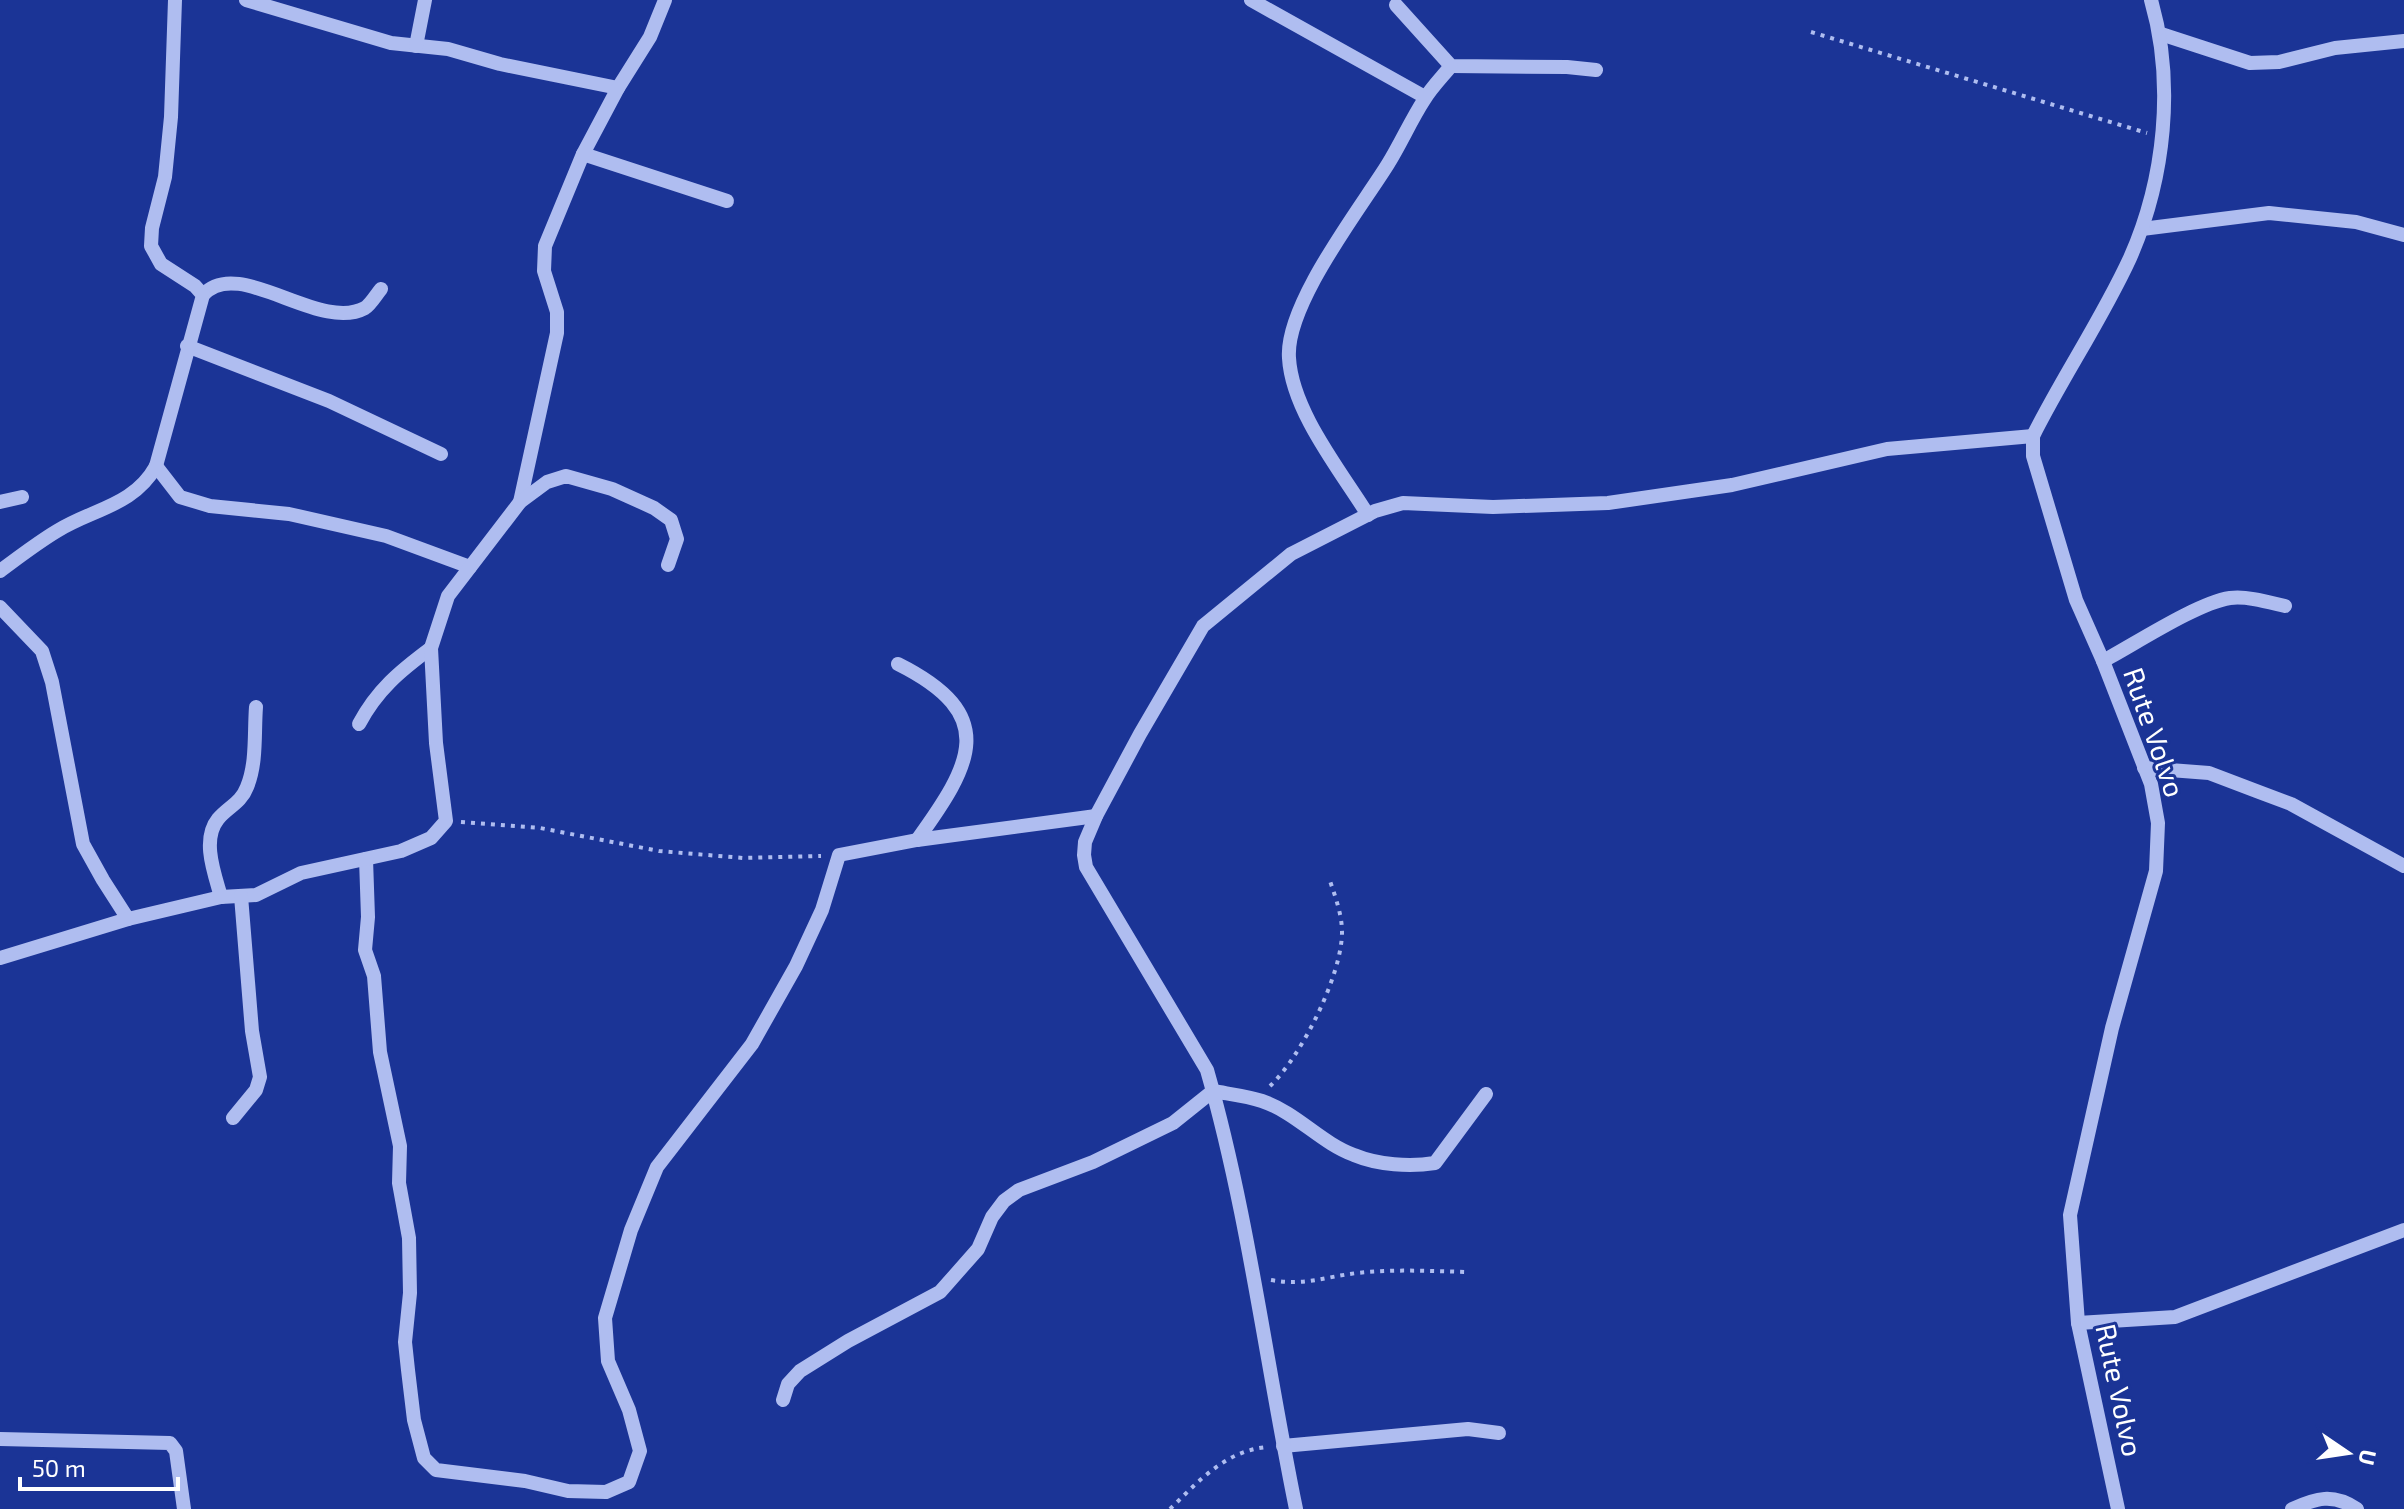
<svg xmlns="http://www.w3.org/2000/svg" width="2404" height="1509" viewBox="0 0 2404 1509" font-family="'Exo 2',sans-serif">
	<rect width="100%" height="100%" fill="#1b3496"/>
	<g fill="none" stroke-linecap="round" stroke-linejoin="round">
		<g stroke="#afbdf0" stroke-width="4" stroke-dasharray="4 6" stroke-linecap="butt">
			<path d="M1811 32 2147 133"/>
			<path d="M461 822 540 828 659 851 743 858 821 856"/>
			<path d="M1270 1086C1301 1057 1342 975 1342 932 1342 914 1335 896 1329 878"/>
			<path d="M1271 1280C1305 1286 1324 1277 1357 1273 1394 1269 1431 1271 1468 1272"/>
			<path d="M1170 1509C1199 1481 1225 1451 1267 1447"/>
		</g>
		<g stroke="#afbdf0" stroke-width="14">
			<path d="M246 0 391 43 448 49 500 64 618 88"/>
			<path d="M1251 0 1425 97"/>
			<path d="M1396 5 1451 66 1567 67 1596 70"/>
			<path d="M2161 34 2250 63 2279 62 2335 48 2404 41"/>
			<path d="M416 46 425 0"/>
			<path d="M583 154 727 201"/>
			<path d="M2142 229 2269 213 2356 222 2404 235"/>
			<path d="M203 295C238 255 319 333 365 308 371 304 376 295 381 289"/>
			<path d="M187 346 329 401 441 454"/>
			<path d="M156 466 180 497 210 506 289 514 386 536 470 567"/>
			<path d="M0 502 22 497"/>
			<path d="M520 502 557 333V312L544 271 545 246 583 154 618 88 650 37 665 0"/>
			<path d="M1368 515C1340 470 1292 411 1289 358 1285 305 1360 209 1388 164 1401 143 1411 120 1424 100 1431 88 1442 77 1451 66"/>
			<path d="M0 571C19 557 37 543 57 531 92 509 134 506 156 466L203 295 195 286 161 264 151 246 152 228 165 177 171 117 175 0"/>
			<path d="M0 607 42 651 52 682 83 844 103 880 128 919"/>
			<path d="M2103 661C2135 644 2197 603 2230 598 2248 596 2268 602 2285 606"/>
			<path d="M898 664C1000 715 972 764 917 840"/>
			<path d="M359 724C377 690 400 671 431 648"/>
			<path d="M2144 768 2209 773 2259 792 2291 804 2404 866"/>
			<path d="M366 859 368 917 365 950 374 976 380 1052 400 1146 399 1183 409 1238 410 1293 405 1342 408 1370 414 1420 424 1458 436 1470 525 1481 568 1491 606 1492 629 1482 640 1451 629 1410 608 1361 605 1318 631 1230 657 1167 752 1044 796 966 822 910 839 855 917 840 1096 816"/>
			<path d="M221 897C215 875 201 840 218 819 228 807 241 803 247 787 257 763 254 733 256 707"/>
			<path d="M0 958 128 919 221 897 256 895 301 873 401 851 431 838 446 821 436 743 431 648 448 596 520 502 547 482 566 476 612 489 654 508 671 520 677 539 668 565"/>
			<path d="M233 1118 256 1090 260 1077 252 1031 241 896"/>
			<path d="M2078 1323 2175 1317 2404 1230"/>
			<path d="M783 1400 788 1384 800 1371 848 1341 940 1292 978 1249 992 1217 1004 1201 1019 1190 1093 1162 1173 1123 1213 1091C1229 1094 1247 1096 1262 1101 1297 1113 1321 1143 1354 1155 1378 1165 1410 1167 1435 1163L1486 1094"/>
			<path d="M0 1439 170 1443 176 1451 184 1509"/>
			<path d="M1283 1446 1468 1429 1499 1433"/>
			<path d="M1296 1509C1266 1363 1248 1213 1207 1070L1086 867 1084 855 1085 842 1096 816 1140 734 1203 626 1291 554 1375 511 1403 503 1493 507 1608 503 1732 485 1887 449 2033 436"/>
			<path d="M2118 1509 2078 1323 2070 1215 2112 1028 2156 871 2158 823 2151 784 2103 661 2076 600 2033 456V436C2063 376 2102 319 2130 258 2165 179 2175 83 2151 0"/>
			<path d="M2292 1509C2316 1498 2333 1493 2357 1509"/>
		</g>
	</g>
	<g text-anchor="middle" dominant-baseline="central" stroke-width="6" stroke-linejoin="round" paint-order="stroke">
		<g font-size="28" fill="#fff" stroke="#1b3496">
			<text transform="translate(2155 732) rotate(71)">Rute Volvo</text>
			<text transform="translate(2120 1390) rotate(78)">Rute Volvo</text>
		</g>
	</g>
	<g transform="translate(2348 1453) rotate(103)" stroke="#1b3496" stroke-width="6" paint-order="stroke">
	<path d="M0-6L14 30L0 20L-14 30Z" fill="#ffffff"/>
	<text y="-12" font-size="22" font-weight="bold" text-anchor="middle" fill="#ffffff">U</text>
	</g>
	<path d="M20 1477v12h158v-12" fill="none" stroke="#ffffff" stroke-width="4"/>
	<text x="32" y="1477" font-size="24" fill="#ffffff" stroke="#1b3496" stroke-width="6" paint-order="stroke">50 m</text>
</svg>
